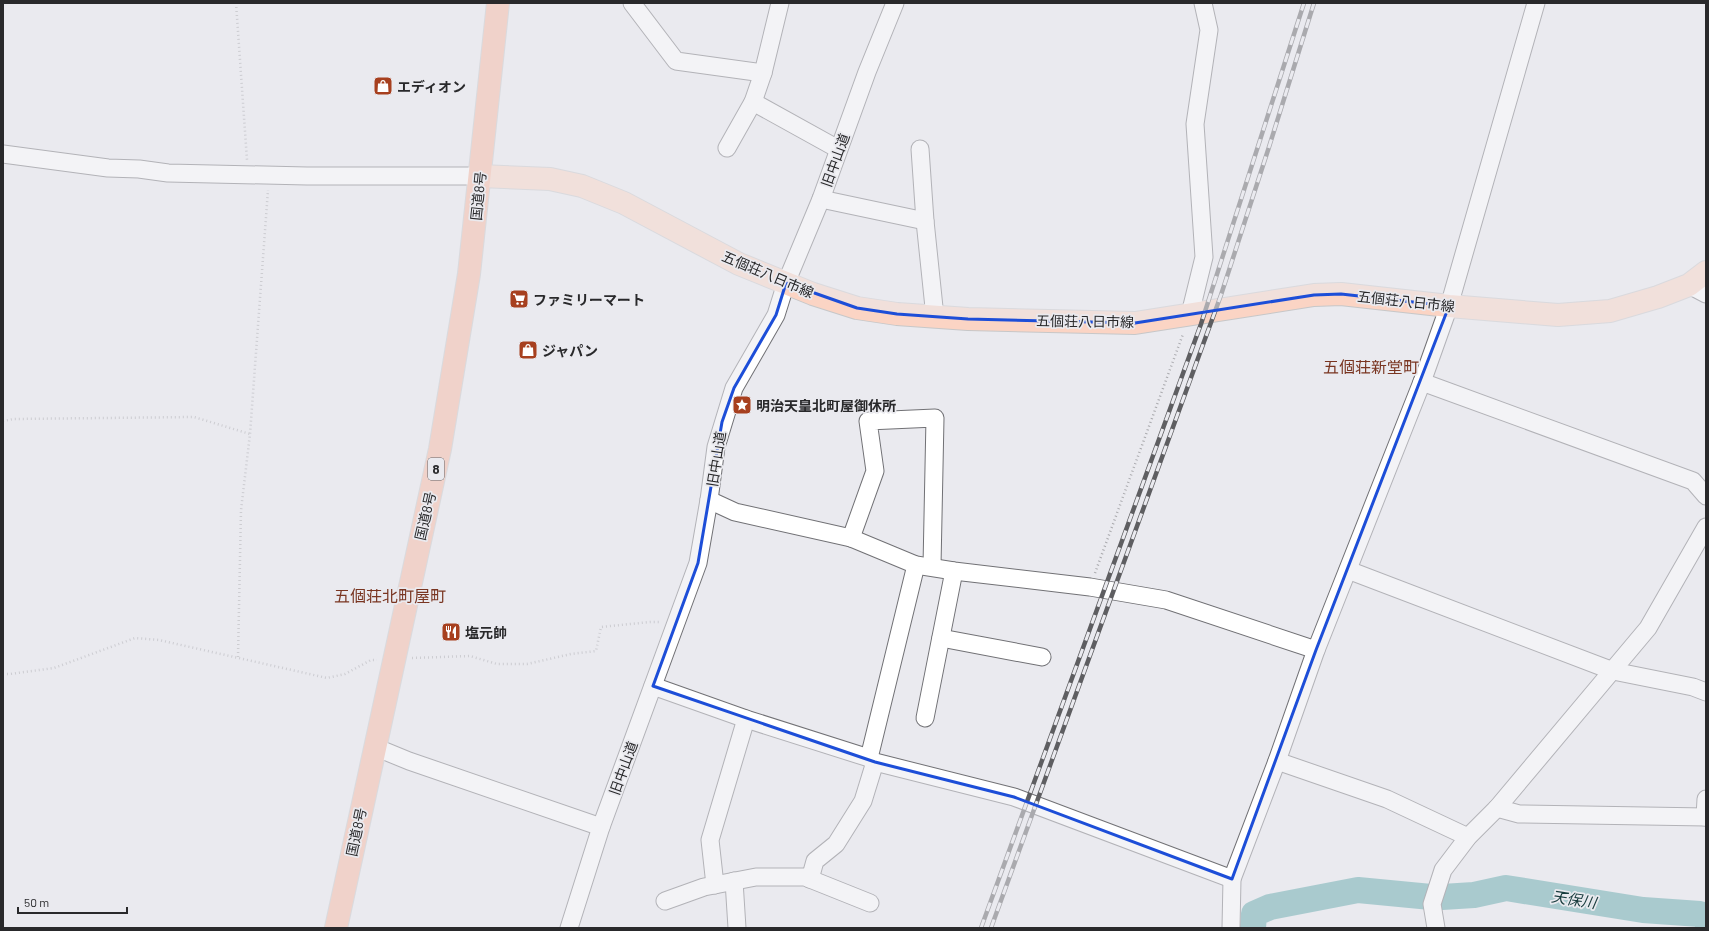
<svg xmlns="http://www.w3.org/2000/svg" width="1709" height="931" viewBox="0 0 1709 931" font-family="Barlow,'Noto Sans JP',sans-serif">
	<rect width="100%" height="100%" fill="#eaeaef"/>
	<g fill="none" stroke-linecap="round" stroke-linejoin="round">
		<g stroke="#5ba5a7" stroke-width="26">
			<path d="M1442 897 1474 895 1506 888 1643 910 1700 914 1706 919"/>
			<path d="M1253 928 1254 914 1270 907 1358 890 1431 897"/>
		</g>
		<defs>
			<g id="minor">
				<path d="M632 3 676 61 763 73 780 3"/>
				<path d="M753 102 838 149"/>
				<path d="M727 148 753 102 763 73"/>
				<path d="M3 154 108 168 139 169 168 173 307 176H480"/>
				<path d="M821 199 925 221 920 149"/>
				<path d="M925 221 935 317"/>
				<path d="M1689 285 1706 294"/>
				<path d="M1190 314 1204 257 1195 124 1209 30 1203 3"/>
				<path d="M1422 382 1693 481 1706 496"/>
				<path d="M709 500 735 512 851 538 916 565 954 571 1090 587 1166 600 1316 650"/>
				<path d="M851 538 875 471 868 421 935 418 932 566"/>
				<path d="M1348 570 1613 671 1693 687 1706 692"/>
				<path d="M941 638 1042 657"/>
				<path d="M653 686 746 719 869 758 875 762 1014 797 1232 879"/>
				<path d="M925 718 954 571"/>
				<path d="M375 747 409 761 601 827"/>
				<path d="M869 758 916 565"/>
				<path d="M1277 761 1387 799 1468 837"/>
				<path d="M1497 808 1519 814 1706 817"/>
				<path d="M1705 817 1706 799"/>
				<path d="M810 879 815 861 836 844 863 801 875 762"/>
				<path d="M734 881 737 928"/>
				<path d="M715 885 710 840 746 719"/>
				<path d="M665 901 704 887 756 877H805L870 903"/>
				<path d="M569 928 601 827 698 563 709 500 716 447 734 388 776 315 786 283 821 199 867 72 895 3"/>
				<path d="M1231 928 1232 879 1277 761 1316 650 1422 382 1449 306 1536 3"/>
				<path d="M1436 928 1432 904 1443 870 1468 837 1497 808 1648 628 1706 527"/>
			</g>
			<path id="major" d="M480 176 550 179 582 186 624 203 739 264 813 294 857 308 897 314 968 319 1135 323 1314 295 1341 294 1449 306 1558 315 1610 311 1658 297 1689 285 1706 272"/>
			<path id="highway" d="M336 928 440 449 469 274 498 3"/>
		</defs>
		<use href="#minor" stroke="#717175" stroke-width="19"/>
		<use href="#major" stroke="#c7c7c8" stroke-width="24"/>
		<use href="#highway" stroke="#c7c7c8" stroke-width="24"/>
		<g stroke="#aaaaae" stroke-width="2.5" stroke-dasharray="1 3" stroke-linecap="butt">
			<path d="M236 3 247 160"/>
			<path d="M3 421 14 419 194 417 250 434"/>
			<path d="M1095 573 1183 334"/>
			<path d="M238 657 241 510 250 434 268 190"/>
			<path d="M412 658 470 656 497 664H527L571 654 596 651 601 627 650 622H661"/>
			<path d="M3 674H10L54 668 135 638 159 640 327 678 345 674 371 660H377"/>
		</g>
		<use href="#minor" stroke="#fff" stroke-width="17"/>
		<use href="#major" stroke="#fbd4c4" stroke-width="22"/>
		<use href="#highway" stroke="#f9b79d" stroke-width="22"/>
		<defs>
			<g id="rail">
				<path d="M981 928 1201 324 1304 3"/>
				<path d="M991 928 1221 295 1269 147 1314 3"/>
			</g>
		</defs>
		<use href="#rail" stroke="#5e5e61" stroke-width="4.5"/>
		<use href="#rail" stroke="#eaeaef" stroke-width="3" stroke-dasharray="9" stroke-linecap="butt"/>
	</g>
	<path d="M0 0H1709V931H0ZM786 283 857 308 897 314 968 319 1135 323 1314 295 1341 294 1449 306 1316 650 1232 879 1014 797 875 762 653 686 698 563 722 422 734 388 776 315Z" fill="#eaeaef" fill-opacity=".55" fill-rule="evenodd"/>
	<path fill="none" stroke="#1d4ed8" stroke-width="3" stroke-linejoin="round" d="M786 283 857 308 897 314 968 319 1135 323 1314 295 1341 294 1449 306 1316 650 1232 879 1014 797 875 762 653 686 698 563 722 422 734 388 776 315Z"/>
	<defs>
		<symbol id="shop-square" viewBox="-11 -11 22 22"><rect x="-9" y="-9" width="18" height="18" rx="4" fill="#a7401f" stroke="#eaeaef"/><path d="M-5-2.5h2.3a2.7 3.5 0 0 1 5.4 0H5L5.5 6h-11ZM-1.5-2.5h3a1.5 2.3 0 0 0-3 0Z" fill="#fff"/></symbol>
		<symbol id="supermarket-square" viewBox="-11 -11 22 22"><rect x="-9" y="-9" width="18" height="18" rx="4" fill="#a7401f" stroke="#eaeaef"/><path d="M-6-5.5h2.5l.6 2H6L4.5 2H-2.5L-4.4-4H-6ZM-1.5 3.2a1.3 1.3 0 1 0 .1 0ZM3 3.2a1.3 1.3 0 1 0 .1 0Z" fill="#fff"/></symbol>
		<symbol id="sight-square" viewBox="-11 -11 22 22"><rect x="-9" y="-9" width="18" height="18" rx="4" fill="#a7401f" stroke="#eaeaef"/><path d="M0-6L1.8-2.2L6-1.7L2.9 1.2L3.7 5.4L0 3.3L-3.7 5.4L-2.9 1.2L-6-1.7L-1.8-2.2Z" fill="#fff"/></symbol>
		<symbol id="restaurant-square" viewBox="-11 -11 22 22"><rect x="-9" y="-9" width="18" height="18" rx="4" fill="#a7401f" stroke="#eaeaef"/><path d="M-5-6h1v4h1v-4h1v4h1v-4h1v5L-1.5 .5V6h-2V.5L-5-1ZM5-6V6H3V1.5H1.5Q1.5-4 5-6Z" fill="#fff"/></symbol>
	</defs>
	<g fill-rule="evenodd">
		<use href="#shop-square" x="372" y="75" width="22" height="22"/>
		<use href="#supermarket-square" x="508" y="288" width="22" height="22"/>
		<use href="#shop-square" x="517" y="339" width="22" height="22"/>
		<use href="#sight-square" x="731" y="394" width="22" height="22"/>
		<use href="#restaurant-square" x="440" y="621" width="22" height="22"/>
	</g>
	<g text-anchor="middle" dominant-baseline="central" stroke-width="3.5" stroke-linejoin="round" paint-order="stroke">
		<rect fill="#eaeaef" stroke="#636366" stroke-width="1" x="428" y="458" width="16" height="22" rx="3"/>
		<g font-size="13" font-weight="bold" fill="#29292b">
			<text x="436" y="469">8</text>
		</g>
		<g font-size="14" font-weight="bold" fill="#29292b" stroke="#eaeaef" text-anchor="start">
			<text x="397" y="86">エディオン</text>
			<text x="533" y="299">ファミリーマート</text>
			<text x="542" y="350">ジャパン</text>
			<text x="756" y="405">明治天皇北町屋御休所</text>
			<text x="465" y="632">塩元帥</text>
		</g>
		<g font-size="14" fill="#29292b" stroke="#eaeaef">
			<text transform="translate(835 160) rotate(-70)">旧中山道</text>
			<text transform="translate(478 196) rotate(-84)">国道8号</text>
			<text transform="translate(768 274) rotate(23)">五個荘八日市線</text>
			<text transform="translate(1406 301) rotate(6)">五個荘八日市線</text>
			<text transform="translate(1085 321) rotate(1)">五個荘八日市線</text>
			<text transform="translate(716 459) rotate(-81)">旧中山道</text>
			<text transform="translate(425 516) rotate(-77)">国道8号</text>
			<text transform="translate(623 768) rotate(-70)">旧中山道</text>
			<text transform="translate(356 832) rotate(-78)">国道8号</text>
		</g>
		<g font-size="15" font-style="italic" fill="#183c3d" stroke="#eaeaef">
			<text transform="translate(1574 899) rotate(9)">天保川</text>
		</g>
		<g font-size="16" fill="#793521" stroke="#eaeaef">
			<text x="1371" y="366">五個荘新堂町</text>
			<text x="390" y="595">五個荘北町屋町</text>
		</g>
	</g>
	<rect width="1709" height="931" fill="none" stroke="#29292b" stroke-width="8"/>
	<path d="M18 907v6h109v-6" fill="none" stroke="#29292b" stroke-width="2"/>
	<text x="24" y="907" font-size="12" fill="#29292b" stroke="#eaeaef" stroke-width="3" paint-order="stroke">50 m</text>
</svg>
